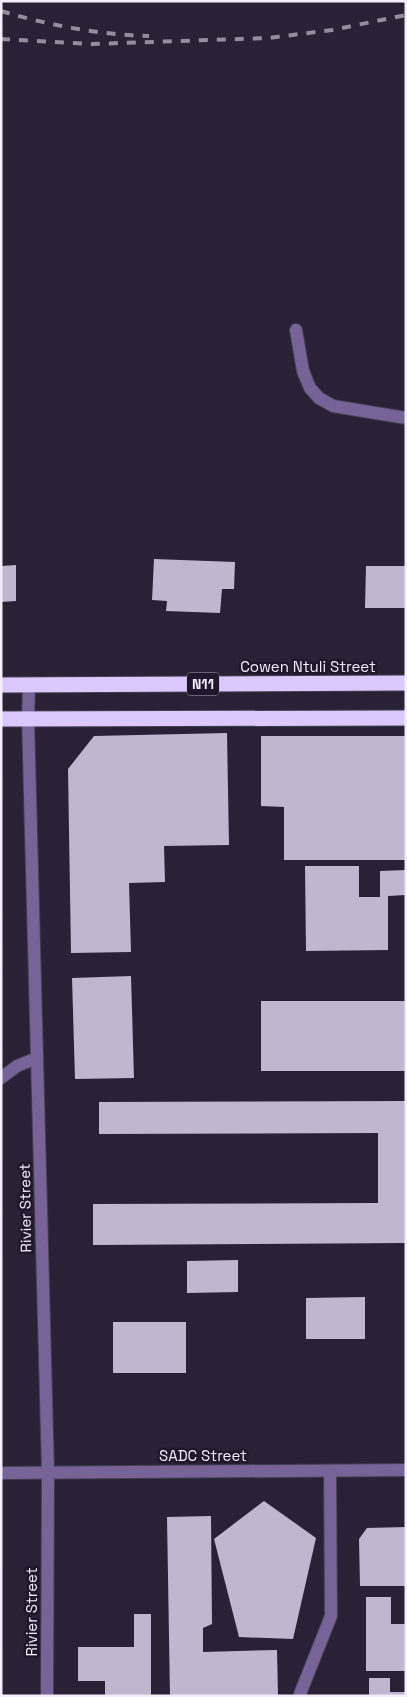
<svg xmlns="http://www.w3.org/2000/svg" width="407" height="1697" viewBox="0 0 407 1697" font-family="'Space Grotesk',sans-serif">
	<rect width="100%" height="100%" fill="#292236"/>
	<g fill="#bfb6d0">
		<path d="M154 559 235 562 234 589H222L220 613 166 611 167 601 152 600Z"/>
		<path d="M16 565V601L1 602V566Z"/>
		<path d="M366 566H406V608H365Z"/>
		<path d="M227 733 229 845 164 846 165 882 129 883 131 952 71 953 68 769 94 736Z"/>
		<path d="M261 736H406V860H284V807L261 806Z"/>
		<path d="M305 866H359V897H380V871L406 870V895L388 896V950L306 951Z"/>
		<path d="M131 976 134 1078 75 1079 72 978Z"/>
		<rect x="261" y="1001" width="145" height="70"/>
		<path d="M406 1101V1243L93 1245V1204L378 1203V1133L99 1134V1102Z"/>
		<path d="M238 1260V1292L187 1293V1261Z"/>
		<path d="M365 1297V1339H306V1298Z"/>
		<rect x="113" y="1322" width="73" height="51"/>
		<path d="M264 1501 316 1538 293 1639 239 1637 214 1539Z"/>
		<path d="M211 1516 212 1624 203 1628V1652L277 1650 278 1696H170L167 1517Z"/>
		<path d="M406 1527V1586H360L359 1539 367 1528Z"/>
		<path d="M366 1597H391V1624H406V1671H366Z"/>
		<path d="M134 1614H151V1696H105V1681H78V1647H134Z"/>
		<path d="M369 1678H390V1692H406V1696H369Z"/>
	</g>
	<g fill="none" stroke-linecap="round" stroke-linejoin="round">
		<defs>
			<g id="minor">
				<path d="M296 330 303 371 310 388 319 398 333 406 406 418"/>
				<path d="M29 685 28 719 48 1472 47 1696"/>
				<path d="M1 1078 17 1066 37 1058"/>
				<path d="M1 1473 406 1470"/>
				<path d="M300 1694 331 1616 330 1471"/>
			</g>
			<g id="highway">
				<path d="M1 685 406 683"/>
				<path d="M1 719 406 718"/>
			</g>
		</defs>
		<use href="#minor" stroke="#453f52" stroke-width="14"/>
		<use href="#highway" stroke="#453f52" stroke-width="17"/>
		<use href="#minor" stroke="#766398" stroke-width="12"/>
		<use href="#highway" stroke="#dbc9fe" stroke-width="15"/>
		<g stroke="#938d9e" stroke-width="4" stroke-dasharray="9 9" stroke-linecap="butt">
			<path d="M1 11C48 25 100 35 149 36"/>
			<path d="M1 39 92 44 268 38 332 30 406 15"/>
		</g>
	</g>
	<g text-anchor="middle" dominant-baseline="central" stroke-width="5" stroke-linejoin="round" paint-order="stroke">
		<rect fill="#1f182c" stroke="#b3aebe" stroke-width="1" x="187" y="672.5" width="32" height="23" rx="4"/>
		<g font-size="14" font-weight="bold" fill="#f3eefc">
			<text x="203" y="684">N11</text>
		</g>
		<g font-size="15" fill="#f3eefc" stroke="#1f182c">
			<text x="308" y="666">Cowen Ntuli Street</text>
			<text transform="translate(25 1208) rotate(-91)">Rivier Street</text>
			<text x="203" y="1455">SADC Street</text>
			<text transform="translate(31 1612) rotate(-90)">Rivier Street</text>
		</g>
	</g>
	<rect width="407" height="1697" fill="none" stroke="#f3eefc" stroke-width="5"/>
</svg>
